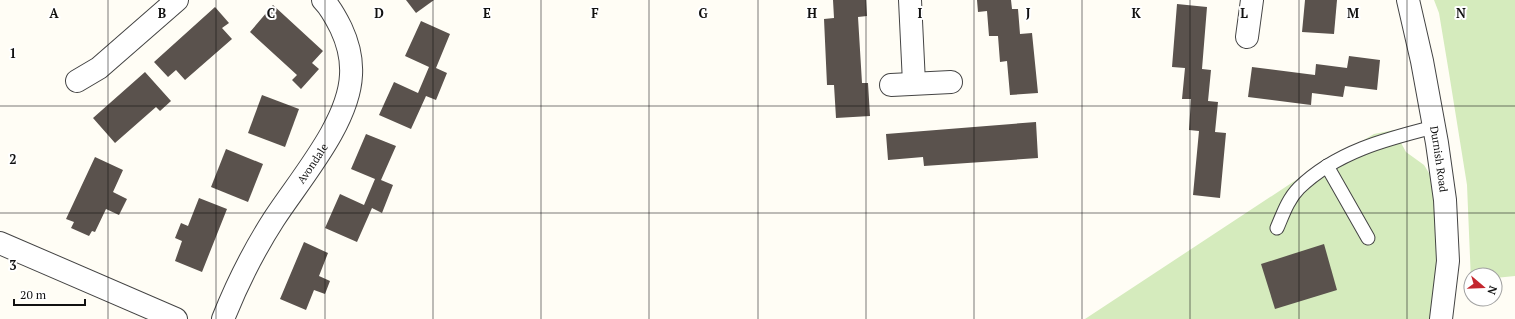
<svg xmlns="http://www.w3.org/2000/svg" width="1515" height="319" viewBox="0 0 1515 319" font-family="'PT Serif',serif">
	<rect width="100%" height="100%" fill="#fffdf5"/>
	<g fill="#d5ebbd">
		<path d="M1434 0H1515V276L1495 278V275H1471V281L1467 185 1449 73 1439 13Z"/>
		<path d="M1394 130 1406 152 1424 165 1432 178 1438 198 1439 268 1430 319H1085L1296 180 1374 134Z"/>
	</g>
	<g fill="#5a524d">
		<path d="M406 0H434L416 13Z"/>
		<path d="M833 0H866L867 16 858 17 862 83H868L870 116 836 118 834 85H827L824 19 834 18Z"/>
		<path d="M977 0H1011L1012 9H1018L1020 34 1032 33 1038 93 1010 95 1007 61 1000 62 998 36H989L987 11 978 12Z"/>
		<path d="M1305 0H1337L1334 34 1302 32Z"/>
		<path d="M1177 4 1207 7 1202 69 1211 70 1208 101 1218 102 1215 132 1226 133 1220 198 1193 195 1199 131 1189 130 1191 99H1182L1185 68 1172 67Z"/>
		<path d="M273 5 323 51 312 63 319 69 301 89 292 80 297 75 250 32Z"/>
		<path d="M215 7 229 23 222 28 232 39 185 80 176 70 168 77 154 62Z"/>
		<path d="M421 21 450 34 436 68 447 73 436 100 426 96 411 129 379 115 394 82 418 93 429 67 405 56Z"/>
		<path d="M1349 56 1380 60 1377 90 1345 86 1343 97 1312 93 1311 105 1248 97 1252 67 1315 75 1316 64 1347 68Z"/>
		<path d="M145 72 171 101 160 111 156 107 115 143 93 118Z"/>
		<path d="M262 95 299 109 285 147 248 133Z"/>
		<path d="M1036 122 1038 158 924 166 923 157 888 160 886 134Z"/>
		<path d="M366 134 396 146 381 180 393 185 382 213 372 208 357 242 325 228 340 194 364 205 375 179 351 169Z"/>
		<path d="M226 149 263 164 248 202 211 187Z"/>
		<path d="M95 157 123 170 113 192 127 199 119 215 106 209 95 232 92 231 89 236 71 228 74 222 66 219Z"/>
		<path d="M199 198 227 209 202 272 175 261 182 241 175 238 181 223 188 226Z"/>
		<path d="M304 242 328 253 319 276 330 281 325 294 314 290 306 310 280 299Z"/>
		<path d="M1324 244 1337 290 1275 309 1261 264Z"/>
	</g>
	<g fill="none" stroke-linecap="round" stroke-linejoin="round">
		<defs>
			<g id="lane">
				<path d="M1327 166 1368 238"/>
				<path d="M1277 228C1283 214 1288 199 1299 188 1336 152 1386 139 1434 127"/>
			</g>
			<g id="street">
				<path d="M910 0 914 83"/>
				<path id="s1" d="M1408 0 1422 61 1437 143 1445 200 1448 261 1441 319"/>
				<path d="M1247 37 1252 0"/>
				<path d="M77 81 99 68 177 0"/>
				<path d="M891 85 951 82"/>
				<path d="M0 243 176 319"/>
				<path id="s2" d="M223 319C237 284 254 250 274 219 300 179 349 123 351 75 352 59 348 43 341 28 336 18 331 8 323 0"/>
			</g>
		</defs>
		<use href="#lane" stroke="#444" stroke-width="15"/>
		<use href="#street" stroke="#444" stroke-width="24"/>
		<use href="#lane" stroke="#fff" stroke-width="13"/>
		<use href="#street" stroke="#fff" stroke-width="22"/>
	</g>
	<path fill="none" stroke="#111" stroke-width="1" stroke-opacity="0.55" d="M108 0V319M216 0V319M325 0V319M433 0V319M541 0V319M649 0V319M758 0V319M866 0V319M974 0V319M1082 0V319M1190 0V319M1299 0V319M1407 0V319M0 106H1515M0 213H1515"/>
	<g text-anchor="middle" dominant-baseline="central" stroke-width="4" stroke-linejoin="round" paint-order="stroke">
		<g font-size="11" fill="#111" stroke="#fff">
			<text stroke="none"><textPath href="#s1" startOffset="162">Durnish Road</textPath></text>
			<text stroke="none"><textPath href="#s2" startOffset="180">Avondale</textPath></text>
		</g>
	</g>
	<g font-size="13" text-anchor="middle" font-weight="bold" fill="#111" stroke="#fff" stroke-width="4" stroke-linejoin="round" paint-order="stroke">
		<text x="54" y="18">A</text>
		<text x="162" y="18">B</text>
		<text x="271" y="18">C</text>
		<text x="379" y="18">D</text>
		<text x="487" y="18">E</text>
		<text x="595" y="18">F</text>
		<text x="703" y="18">G</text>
		<text x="812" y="18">H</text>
		<text x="920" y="18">I</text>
		<text x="1028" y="18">J</text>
		<text x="1136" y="18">K</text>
		<text x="1244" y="18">L</text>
		<text x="1353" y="18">M</text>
		<text x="1461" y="18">N</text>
		<text x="13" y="58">1</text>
		<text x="13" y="164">2</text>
		<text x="13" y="270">3</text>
	</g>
	<g transform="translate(1483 287) rotate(109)"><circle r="19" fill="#ffffff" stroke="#a0a0a0"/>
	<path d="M0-3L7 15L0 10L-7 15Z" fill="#c4262e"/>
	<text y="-6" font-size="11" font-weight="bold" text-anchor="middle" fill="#111111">N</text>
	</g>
	<path d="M14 299v6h71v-6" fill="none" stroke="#111111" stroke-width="2"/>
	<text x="20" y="299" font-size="12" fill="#111111" stroke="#ffffff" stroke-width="3" paint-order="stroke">20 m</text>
</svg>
